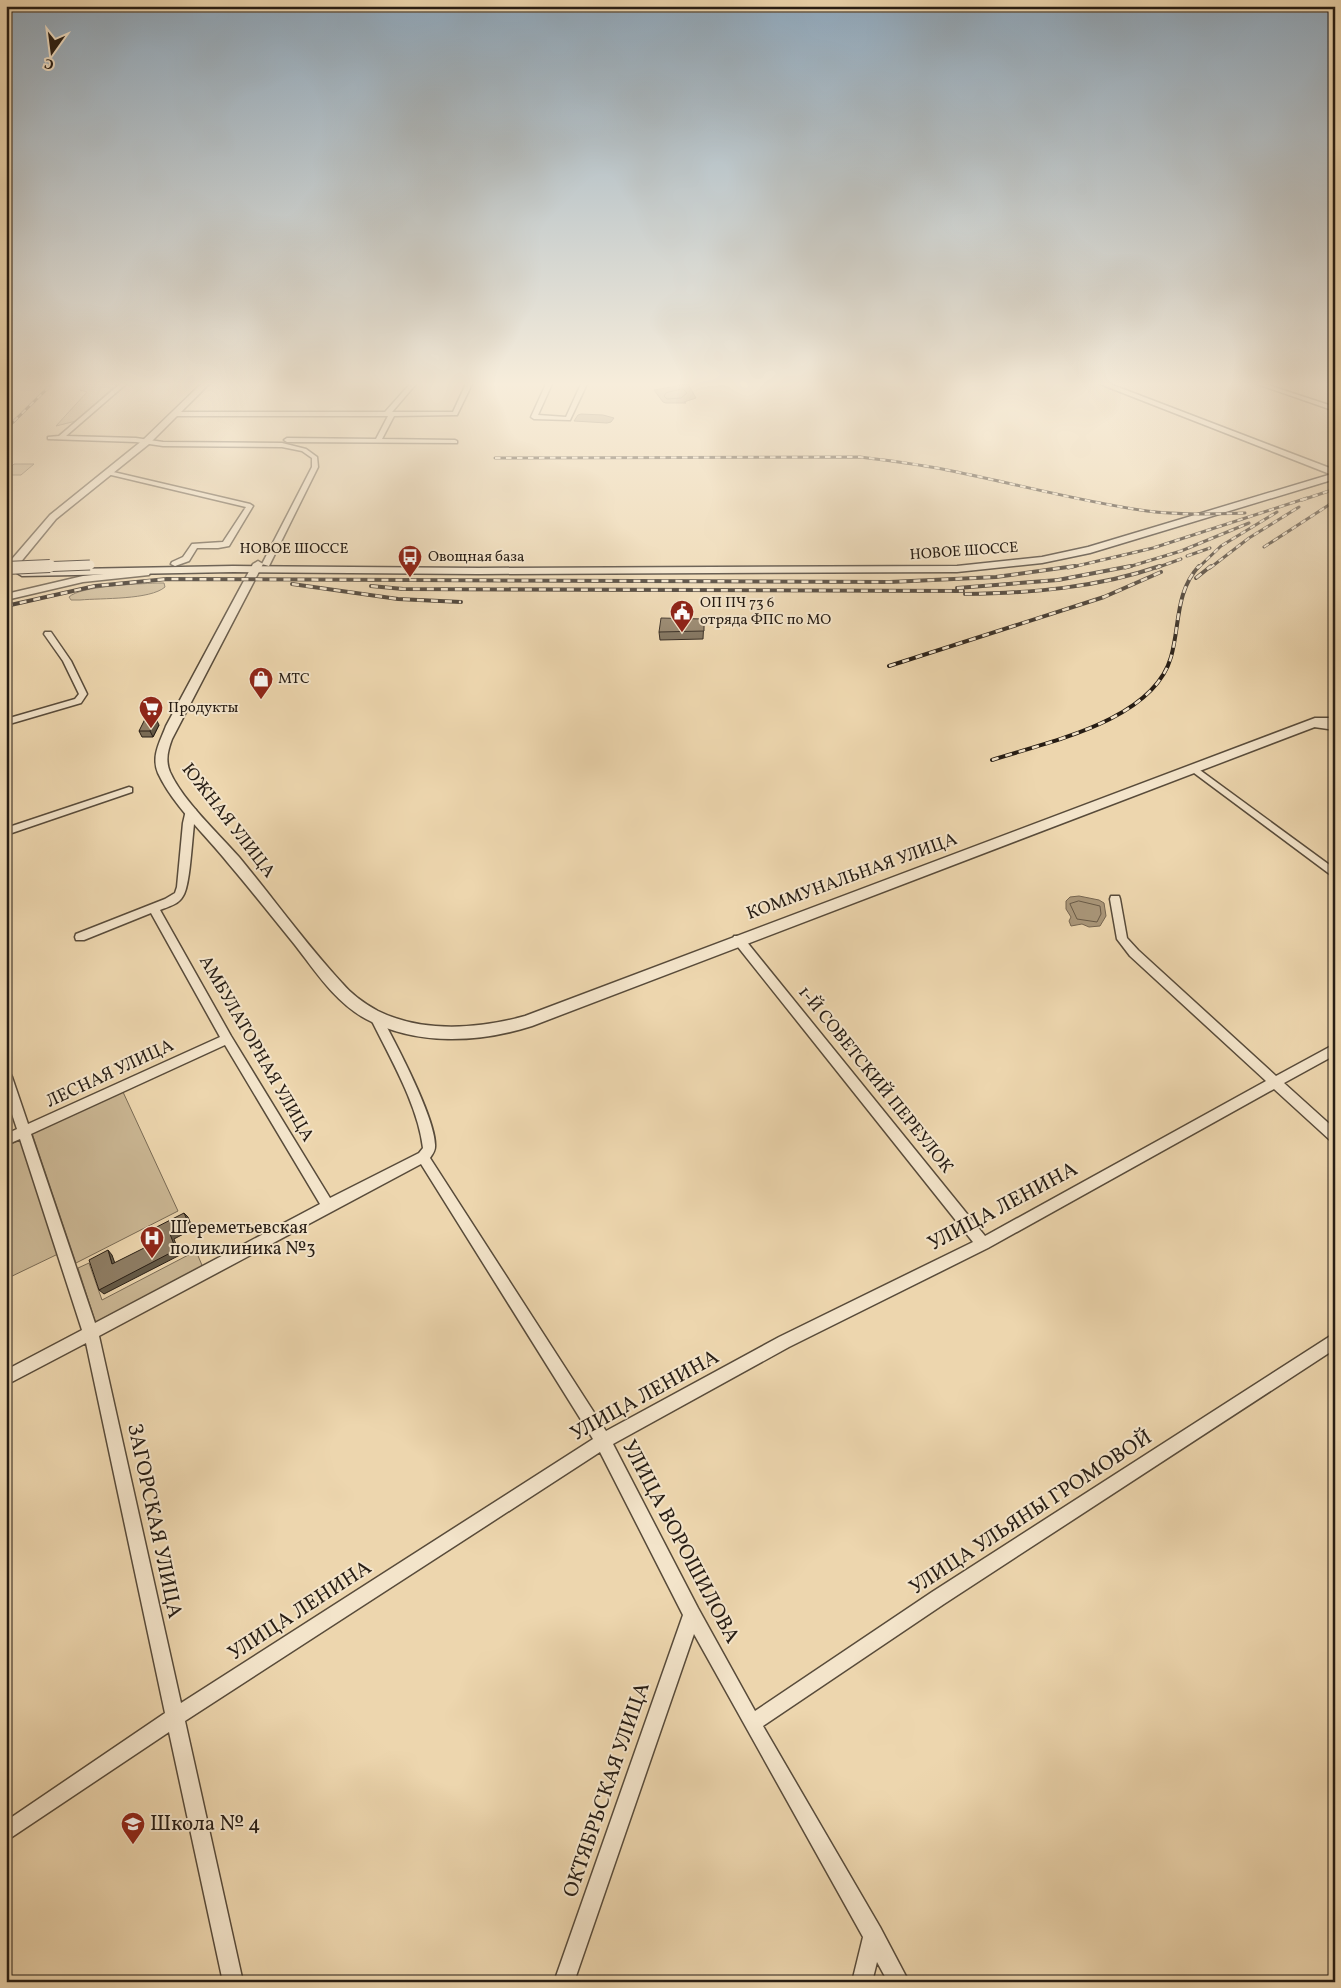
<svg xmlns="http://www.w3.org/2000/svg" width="1341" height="1988" viewBox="0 0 1341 1988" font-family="Vollkorn,serif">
	<rect width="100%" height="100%" fill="#edd6ae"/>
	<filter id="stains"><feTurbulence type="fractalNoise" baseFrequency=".004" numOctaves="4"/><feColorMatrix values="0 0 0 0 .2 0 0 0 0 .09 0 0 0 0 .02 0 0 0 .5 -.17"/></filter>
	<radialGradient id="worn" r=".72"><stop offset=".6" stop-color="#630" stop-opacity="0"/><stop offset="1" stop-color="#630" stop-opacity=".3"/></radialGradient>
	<g fill="#cbb794" stroke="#796a54">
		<path d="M85 384H117L76 421 56 426 87 392 80 390Z"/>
		<path d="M14 464H34L21 475H6V468H10Z"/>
		<path d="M156 583H164L165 587C150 600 102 598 80 600H71L69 597C80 586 139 584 156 583Z"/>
		<path d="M123 1092 178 1211 76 1263 32 1133Z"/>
		<path d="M23 1139 58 1254 6 1279V1146Z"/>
		<path d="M196 1251 204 1270 97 1327 78 1268 89 1263 102 1300Z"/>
	</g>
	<g fill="#aa977a" stroke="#766651">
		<path d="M678 384H688L696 398 684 402 686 403H666L663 402 654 390 677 386Z"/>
		<path d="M581 414 603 415 614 418 611 422 607 423 574 421 578 415Z"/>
		<path d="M1079 896 1099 900 1104 903 1106 916 1100 926 1089 927 1082 924 1071 926 1069 921 1071 917 1066 909V901L1070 897Z"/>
	</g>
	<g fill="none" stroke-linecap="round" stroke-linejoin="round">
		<g stroke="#685a47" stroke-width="1">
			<path d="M683 389 687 393 681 398 667 399 664 396 666 393Z"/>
			<path d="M1079 901 1100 906 1101 914 1097 922 1077 919 1070 904Z"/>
		</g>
		<defs>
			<g id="minor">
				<path d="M120 384H126L66 436 136 438 163 442 282 443 306 449 317 457 318 467 269 566 262 564 312 467V458L302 451 282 447 163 446 136 442 48 439V437L59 436Z"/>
				<path d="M410 384H416L392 412H453L466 384H472L457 415 394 416 382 439 455 440 457 441V443L287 442 284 440 287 438 376 439 388 416H174L171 414 174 412H385Z"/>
				<path d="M546 384H552L538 415 566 417 581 384H587L570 420 534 419 531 417Z"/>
				<path d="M1257 384H1265L1335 407V411Z"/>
				<path d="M109 471 250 504 253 506 229 546 218 548H197L189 561 175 566 171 564 172 562 183 557 192 544 223 542 246 507 107 474 106 473Z"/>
				<path d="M45 632H51L71 661 87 694 81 703 6 725V719L75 699 79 694 63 661 44 634Z"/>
				<path d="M1310 721 1335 724V730L1307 726V722Z"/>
				<path d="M1193 765 1335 869V878L1190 770V766Z"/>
				<path d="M129 787 132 788V792L6 835V828Z"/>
				<path d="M191 807 196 810C192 829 191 885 183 896 179 904 168 907 160 910L231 1036 330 1198 419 1153 423 1148C418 1105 390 1058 371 1019L373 1016H381C395 1042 437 1121 435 1147 435 1151 432 1155 430 1158L606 1431 779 1337 973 1242 734 942 733 939 734 936H742L985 1236 1266 1081 1130 956 1117 939 1110 899 1111 896H1119L1120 899 1127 938 1138 950 1276 1076 1335 1044V1055L1284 1083 1335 1129V1142L1331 1141 1274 1089 988 1248 789 1347 613 1444 698 1608 755 1711 932 1592 1335 1333V1349L944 1604 763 1726 880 1927 909 1982H888L877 1962 872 1982H852L863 1937 694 1634 574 1982H554L683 1615 600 1452 185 1721 243 1982H223L169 1732 6 1841V1821L165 1713 86 1343 6 1385V1370L82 1330 20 1139 6 1145V1134L17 1129 6 1096V1072L10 1073 12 1077 28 1124 220 1037 151 913 84 940H76L75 937 76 934 165 899 175 893 177 887 183 823 186 810ZM225 1045 320 1204 95 1323 31 1134ZM421 1164 593 1439 181 1703 99 1336Z"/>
			</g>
			<g id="tertiary">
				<path d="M201 384H209L149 444 56 519 10 575 6 576V566L50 515 143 440Z"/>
				<path d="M1100 384H1110L1335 470V476Z"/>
				<path d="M258 561 263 564 172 739C168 750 165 760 170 772 183 801 218 833 239 857 273 898 306 944 342 983 351 994 365 1004 378 1011 422 1033 479 1029 525 1016L1315 718H1335V726L1320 725 532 1026C479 1043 416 1046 366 1019 335 1002 316 972 295 945 273 918 251 890 228 863 205 834 174 807 158 773 151 756 160 742 166 726L253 564Z"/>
				<path d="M145 570 150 573 149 575 83 582 6 600V594L83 576Z"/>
			</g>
			<path id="secondary" d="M1335 473V479L1090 553 1042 563 957 572 479 574 233 572 22 576 17 573 22 570 233 566 479 568 957 566 1042 557 1088 547Z"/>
		</defs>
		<use href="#minor" stroke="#584b3a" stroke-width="3"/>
		<use href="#tertiary" stroke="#584b3a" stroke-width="3"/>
		<use href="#secondary" stroke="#271d14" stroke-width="3"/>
		<use href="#minor" fill="#f3e4ca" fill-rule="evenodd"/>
		<use href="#tertiary" fill="#f3e4ca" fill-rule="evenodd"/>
		<use href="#secondary" fill="#f3e4ca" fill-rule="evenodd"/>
		<defs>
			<g id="rail-far1">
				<path d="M6 429 52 384"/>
				<path d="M495 458 860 457C893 461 925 465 957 472 1020 485 1083 502 1147 511 1179 515 1212 514 1245 513"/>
				<path d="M1302 500 1335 489"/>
				<path d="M1264 547 1335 501"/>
				<path d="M1187 556 1210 548"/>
				<path d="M1068 568 1153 548 1307 498"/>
				<path d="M1125 568 1181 551 1249 523"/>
				<path d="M1156 568 1181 559"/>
				<path d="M1198 568 1221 546 1277 512"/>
				<path d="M1210 568 1249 538 1299 507"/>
			</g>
			<g id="rail">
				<path d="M1196 578 1211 566"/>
				<path d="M292 584 398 599 461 602"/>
				<path d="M371 586 403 589 963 591"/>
				<path d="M957 588 1058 580 1131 566"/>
				<path d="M965 594C1030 593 1097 588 1160 566"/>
				<path d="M6 606 95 586 167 579 890 582 996 577 1075 566"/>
				<path d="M889 666 1104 597 1161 572"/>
				<path d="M992 760C1047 742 1153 721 1171 657 1180 626 1175 592 1199 566"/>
			</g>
		</defs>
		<use href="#rail-far1" stroke="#271d14" stroke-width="3"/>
		<use href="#rail" stroke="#271d14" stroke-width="4"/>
		<use href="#rail-far1" stroke="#f3e4ca" stroke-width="2" stroke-dasharray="5.5" stroke-linecap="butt"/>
		<use href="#rail" stroke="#f3e4ca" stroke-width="2.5" stroke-dasharray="7" stroke-linecap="butt"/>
		<defs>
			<path id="secondary-bridge-far1" d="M15 568 90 565"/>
			<path id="secondary-bridge" d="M6 568 50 566"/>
		</defs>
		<use href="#secondary-bridge-far1" stroke="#271d14" stroke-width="11" stroke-linecap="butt"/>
		<use href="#secondary-bridge" stroke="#271d14" stroke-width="14" stroke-linecap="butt"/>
		<use href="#secondary-bridge-far1" stroke="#f3e4ca" stroke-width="9"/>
		<use href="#secondary-bridge" stroke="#f3e4ca" stroke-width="12"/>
	</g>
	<g fill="#7a6c56" stroke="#271d14">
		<path d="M704 619 703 639 660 640 659 632Z"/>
		<path d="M159 725 153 737H142L139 731Z"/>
	</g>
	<g fill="#635846" stroke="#271d14">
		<path d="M156 719 159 725 153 737 150 731Z"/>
		<path d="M184 1213 188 1217 193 1229 174 1239 180 1255 104 1294 99 1290 170 1234Z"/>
		<path d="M108 1250 112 1255 117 1269 112 1264Z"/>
	</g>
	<g fill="#8e7d64" stroke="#271d14">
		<path d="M661 618 704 619V631L659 632Z"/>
		<path d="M145 719H156L150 731H139Z"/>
		<path d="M184 1213 189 1224 170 1234 176 1250 99 1290 89 1260 108 1250 112 1264 148 1246 143 1234Z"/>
	</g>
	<linearGradient id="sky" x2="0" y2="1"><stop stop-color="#8fa8bc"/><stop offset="0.58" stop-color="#f7eddb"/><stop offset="1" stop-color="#f7eddb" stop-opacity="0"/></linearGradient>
	<rect width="1341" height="662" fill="url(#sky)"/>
	<defs>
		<symbol id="bus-pin" viewBox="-11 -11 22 30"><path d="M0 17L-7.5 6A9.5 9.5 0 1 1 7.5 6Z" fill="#8f2418" stroke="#f3e4ca"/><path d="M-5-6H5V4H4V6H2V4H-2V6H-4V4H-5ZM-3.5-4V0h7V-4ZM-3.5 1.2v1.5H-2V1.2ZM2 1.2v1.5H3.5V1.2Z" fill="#fff"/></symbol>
		<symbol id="civic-pin" viewBox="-11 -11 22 30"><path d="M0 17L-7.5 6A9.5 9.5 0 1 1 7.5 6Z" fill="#8f2418" stroke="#f3e4ca"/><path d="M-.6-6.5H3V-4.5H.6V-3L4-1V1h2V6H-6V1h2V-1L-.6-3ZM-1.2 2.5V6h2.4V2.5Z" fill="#fff"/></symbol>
		<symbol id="shop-pin" viewBox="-11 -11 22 30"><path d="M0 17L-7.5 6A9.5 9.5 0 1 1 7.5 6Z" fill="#8f2418" stroke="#f3e4ca"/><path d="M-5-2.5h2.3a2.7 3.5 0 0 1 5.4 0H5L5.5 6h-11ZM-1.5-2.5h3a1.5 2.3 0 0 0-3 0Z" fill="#fff"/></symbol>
		<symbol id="supermarket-pin" viewBox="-11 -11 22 30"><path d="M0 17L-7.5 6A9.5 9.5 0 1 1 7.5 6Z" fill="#8f2418" stroke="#f3e4ca"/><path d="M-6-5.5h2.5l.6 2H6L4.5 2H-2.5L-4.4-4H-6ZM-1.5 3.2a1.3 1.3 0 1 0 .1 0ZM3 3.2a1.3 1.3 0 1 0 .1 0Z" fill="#fff"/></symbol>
		<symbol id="hospital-pin" viewBox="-11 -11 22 30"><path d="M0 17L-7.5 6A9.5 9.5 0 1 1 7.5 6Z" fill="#8f2418" stroke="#f3e4ca"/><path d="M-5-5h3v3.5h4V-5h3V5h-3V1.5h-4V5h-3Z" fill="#fff"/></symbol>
		<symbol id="school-pin" viewBox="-11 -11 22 30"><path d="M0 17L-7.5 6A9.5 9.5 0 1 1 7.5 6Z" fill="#8f2418" stroke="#f3e4ca"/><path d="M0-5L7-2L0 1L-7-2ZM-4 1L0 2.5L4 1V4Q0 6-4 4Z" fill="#fff"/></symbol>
	</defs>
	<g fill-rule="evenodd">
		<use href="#bus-pin" x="396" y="543" width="28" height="38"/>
		<use href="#civic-pin" x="668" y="598" width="28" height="38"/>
		<use href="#shop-pin" x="247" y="665" width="28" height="38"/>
		<use href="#supermarket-pin" x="137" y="694" width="28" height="38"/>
		<use href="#hospital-pin" x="138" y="1224" width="28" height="38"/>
		<use href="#school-pin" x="119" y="1810" width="28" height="38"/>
	</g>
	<g text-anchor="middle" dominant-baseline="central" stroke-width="4" stroke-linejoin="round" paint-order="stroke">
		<g font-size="15" fill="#271d14" stroke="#f3e4ca">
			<text x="294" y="549">НОВОЕ ШОССЕ</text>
			<text transform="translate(964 552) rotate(-4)">НОВОЕ ШОССЕ</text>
		</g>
		<g font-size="15" fill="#271d14" stroke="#f3e4ca" text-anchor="start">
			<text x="428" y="557">Овощная база</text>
			<text x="700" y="603">ОП ПЧ 73 6<tspan x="700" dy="17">отряда ФПС по МО</tspan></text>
			<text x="278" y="679">МТС</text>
			<text x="168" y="708">Продукты</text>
		</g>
		<g font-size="18" fill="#271d14" stroke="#f3e4ca">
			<text transform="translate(228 821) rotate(52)">ЮЖНАЯ УЛИЦА</text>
			<text transform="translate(852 877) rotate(-20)">КОММУНАЛЬНАЯ УЛИЦА</text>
			<text transform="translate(256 1049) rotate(60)">АМБУЛАТОРНАЯ УЛИЦА</text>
			<text transform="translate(110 1074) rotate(-25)">ЛЕСНАЯ УЛИЦА</text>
			<text transform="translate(875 1080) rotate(51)">1-Й СОВЕТСКИЙ ПЕРЕУЛОК</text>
		</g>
		<g font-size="18" fill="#271d14" stroke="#f3e4ca" text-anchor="start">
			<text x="170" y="1228">Шереметьевская<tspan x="170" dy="21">поликлиника №3</tspan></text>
		</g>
		<g font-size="21" fill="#271d14" stroke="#f3e4ca">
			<text transform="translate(1003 1207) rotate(-28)">УЛИЦА ЛЕНИНА</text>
			<text transform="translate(645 1396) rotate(-29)">УЛИЦА ЛЕНИНА</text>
			<text transform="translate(1031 1513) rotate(-33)">УЛИЦА УЛЬЯНЫ ГРОМОВОЙ</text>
			<text transform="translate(154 1521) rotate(78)">ЗАГОРСКАЯ УЛИЦА</text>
			<text transform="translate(680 1542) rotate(62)">УЛИЦА ВОРОШИЛОВА</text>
			<text transform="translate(300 1611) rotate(-33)">УЛИЦА ЛЕНИНА</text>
			<text transform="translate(607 1790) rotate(-71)">ОКТЯБРЬСКАЯ УЛИЦА</text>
		</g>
		<g font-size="21" fill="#271d14" stroke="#f3e4ca" text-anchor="start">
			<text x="150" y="1824">Школа № 4</text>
		</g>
	</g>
	<rect width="1341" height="1988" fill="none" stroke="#edd6ae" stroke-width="25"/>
	<rect x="8" y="8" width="1326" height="1973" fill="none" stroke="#271d14" stroke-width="2.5"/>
	<rect x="12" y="12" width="1316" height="1963" fill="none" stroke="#271d14"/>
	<g transform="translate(52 52) rotate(194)" stroke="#f3e4ca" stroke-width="4" paint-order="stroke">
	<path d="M0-4L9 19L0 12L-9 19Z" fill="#271d14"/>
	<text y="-8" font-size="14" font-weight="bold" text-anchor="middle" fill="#271d14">С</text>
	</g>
	<rect width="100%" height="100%" filter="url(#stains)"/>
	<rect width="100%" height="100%" fill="url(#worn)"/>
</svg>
